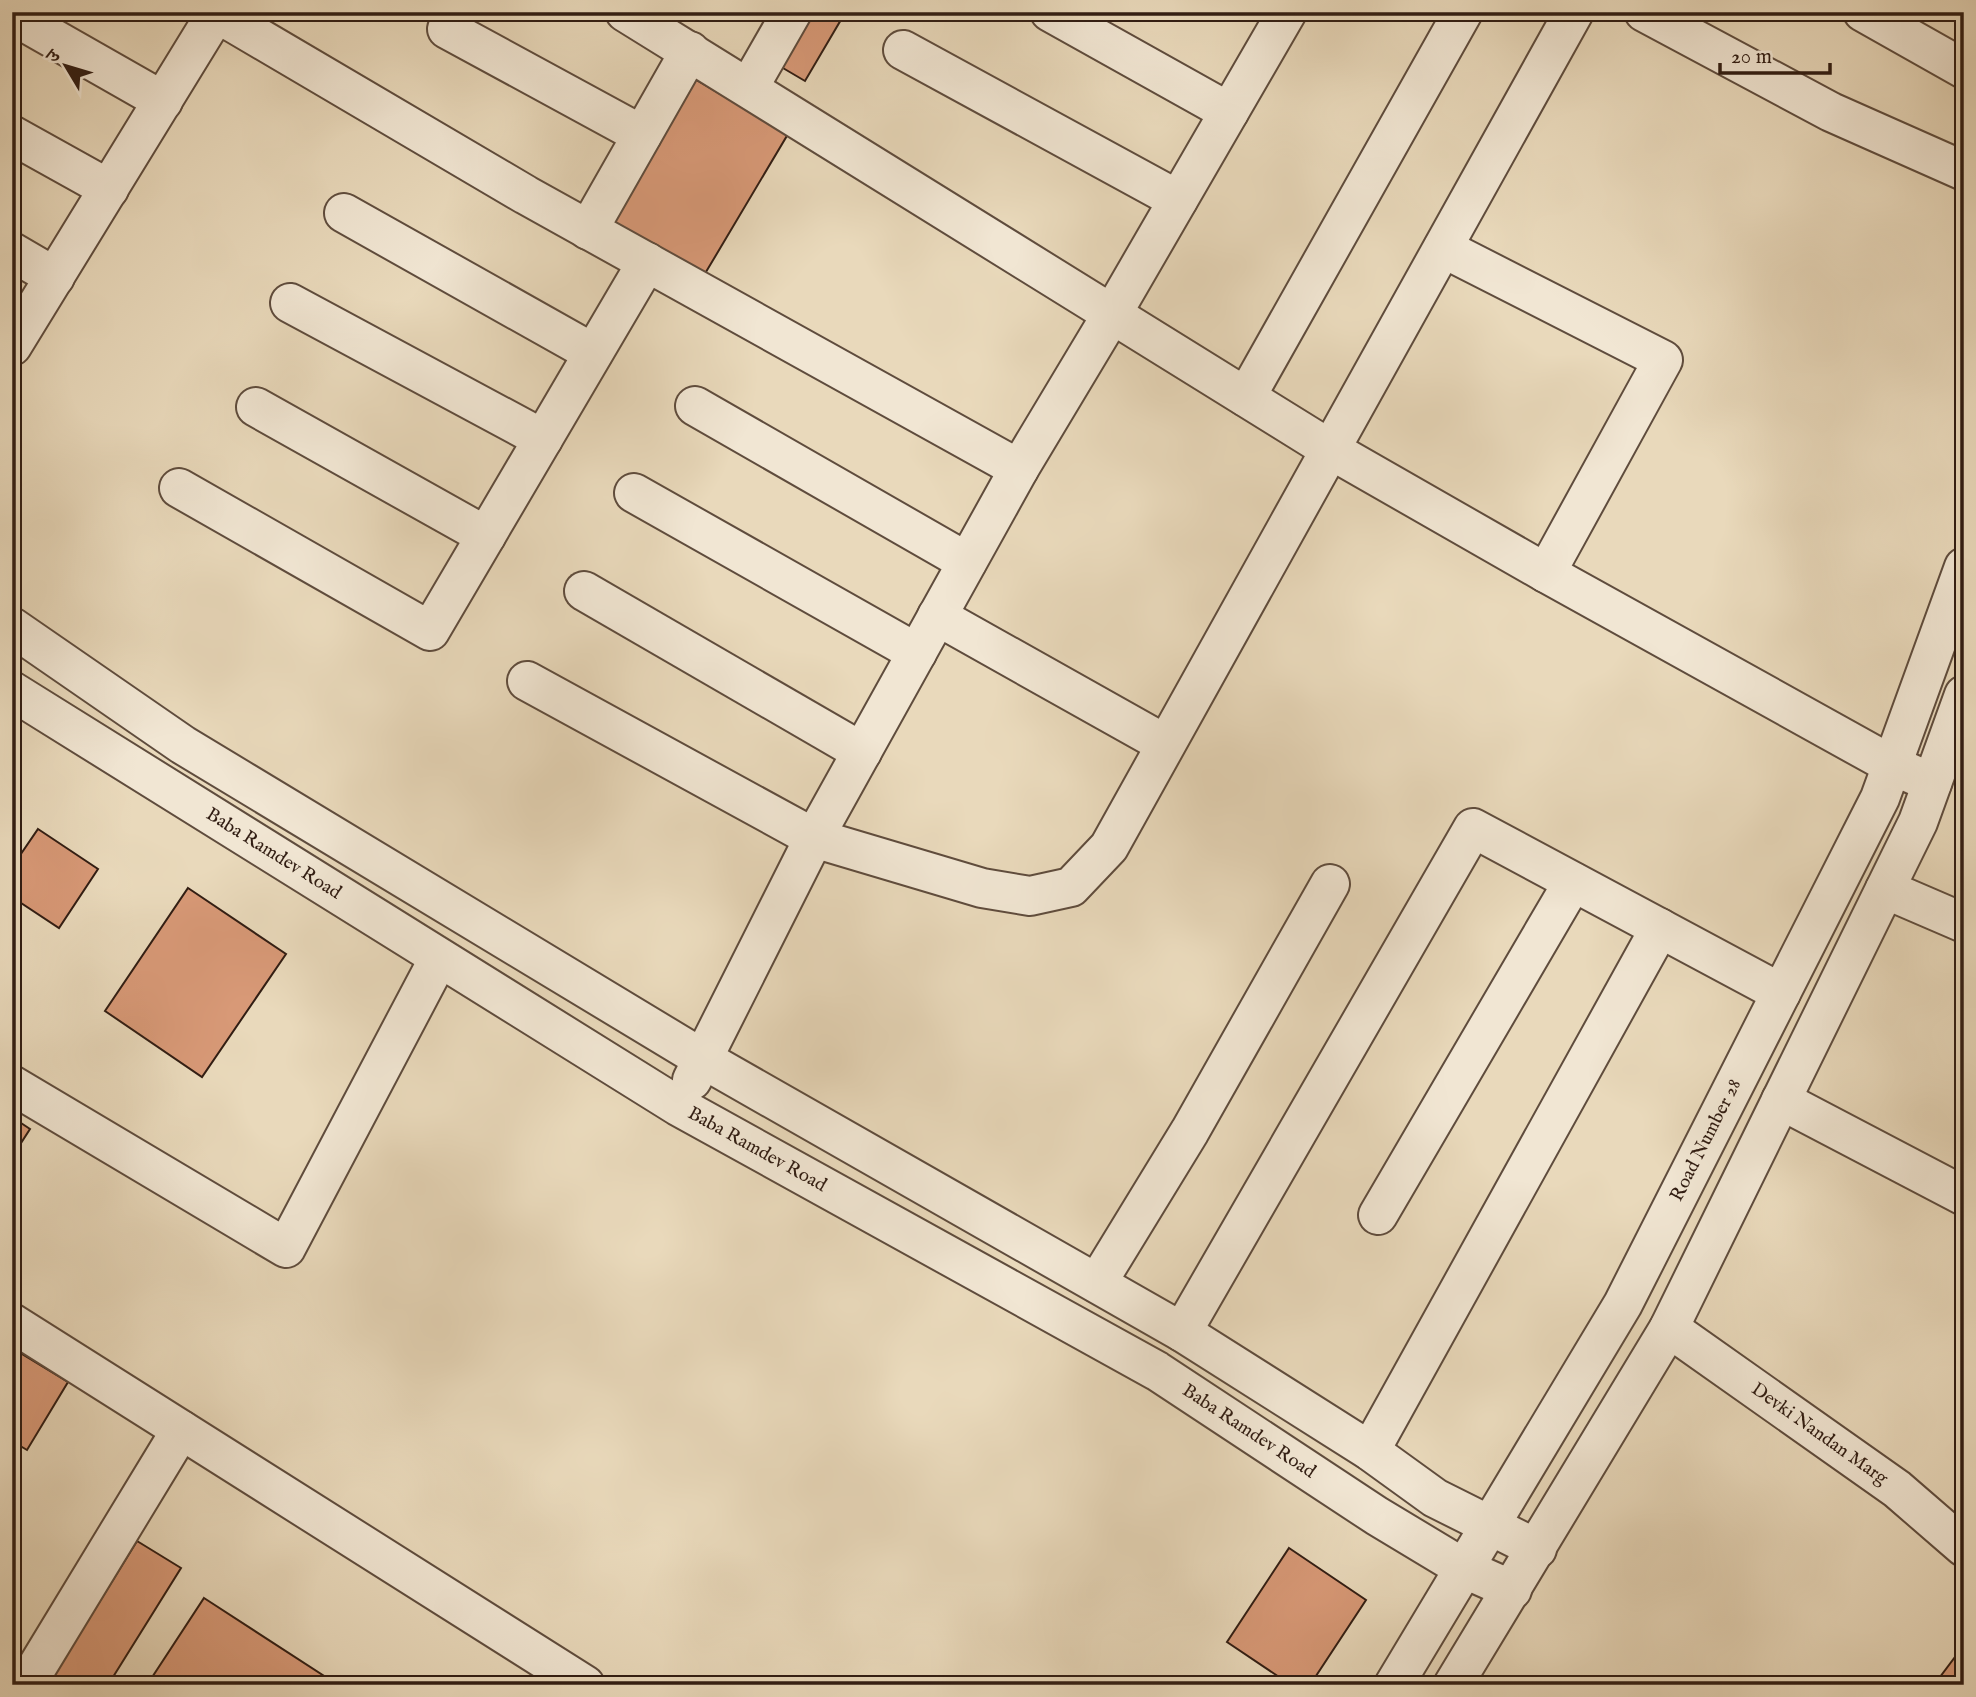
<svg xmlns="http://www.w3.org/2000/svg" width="1976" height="1697" viewBox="0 0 1976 1697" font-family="'IM FELL English','Noto Serif Devanagari',serif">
	<rect width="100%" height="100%" fill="#e9d9bb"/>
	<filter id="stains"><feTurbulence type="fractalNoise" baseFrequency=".00286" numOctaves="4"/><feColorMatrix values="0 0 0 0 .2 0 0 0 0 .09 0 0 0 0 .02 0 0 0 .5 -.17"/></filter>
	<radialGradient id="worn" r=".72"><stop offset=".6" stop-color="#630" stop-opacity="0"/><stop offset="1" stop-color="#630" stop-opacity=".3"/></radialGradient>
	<g fill="#d89977" stroke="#311d13" stroke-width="2">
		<path d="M799 12H832L842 18 805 81 771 61Z"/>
		<path d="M693 78 788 134 703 277 608 220Z"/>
		<path d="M38 829 98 869 59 928 12 897V867Z"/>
		<path d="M188 888 286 954 202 1077 105 1011Z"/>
		<path d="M12 1117 30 1129 12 1157Z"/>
		<path d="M12 1348 68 1382 27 1450 12 1441Z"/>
		<path d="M137 1541 181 1568 108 1685H48Z"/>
		<path d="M1289 1548 1366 1600 1310 1685H1291L1227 1642Z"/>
		<path d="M204 1598 338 1685H147Z"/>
		<path d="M1964 1645V1685H1934Z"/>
	</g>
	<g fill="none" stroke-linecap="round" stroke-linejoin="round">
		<defs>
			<g id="minor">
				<path d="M215 12 526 195 1019 469"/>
				<path d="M625 12 1331 450 1546 573 1892 765 1932 783"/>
				<path d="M1050 12 1229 112"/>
				<path d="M1644 12 1831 112 1964 171"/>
				<path d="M1863 12 1964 69"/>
				<path d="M12 15 163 101"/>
				<path d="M447 29 642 135"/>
				<path d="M903 50 1178 200"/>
				<path d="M749 87 792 12"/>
				<path d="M12 135 109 189"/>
				<path d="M344 213 593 353"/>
				<path d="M588 230 690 51"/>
				<path d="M1443 248 1663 360 1546 573"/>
				<path d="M12 252 55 277"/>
				<path d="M290 303 543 439"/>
				<path d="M12 346 217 12"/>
				<path d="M1246 397 1463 12"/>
				<path d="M695 406 967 562"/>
				<path d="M256 407 486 536"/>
				<path d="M179 488 430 631 647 262"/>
				<path d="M634 493 917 653"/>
				<path d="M584 591 862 752"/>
				<path d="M937 616 1165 744"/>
				<path d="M12 627 183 745 703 1059 1182 1332 1370 1451 1435 1498 1537 1549"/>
				<path d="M527 681 814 838 982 888 1030 896 1071 887 1109 847 1574 12"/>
				<path id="s1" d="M12 691 678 1106 1157 1371 1377 1516 1465 1569 1512 1590"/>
				<path d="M1885 889 1964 923"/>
				<path d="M692 1080 814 838 1019 469 1112 314 1287 12"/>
				<path d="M12 1085 286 1248 439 958"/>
				<path d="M1781 1100 1964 1196"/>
				<path d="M1378 1215 1573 882"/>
				<path d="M1097 1283 1190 1131 1330 884"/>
				<path d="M12 1323 585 1685"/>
				<path id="s2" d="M1669 1328 1897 1489 1964 1547"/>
				<path d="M1182 1332 1473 828 1781 993"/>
				<path d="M1370 1451 1660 928"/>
				<path d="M26 1685 181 1430"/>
				<path id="s3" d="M1394 1685 1623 1304 1880 798 1964 567"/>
				<path d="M1453 1685 1669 1328 1918 822 1964 695"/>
			</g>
		</defs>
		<use href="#minor" stroke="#5f4c3d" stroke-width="42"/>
		<use href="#minor" stroke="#f1e6d3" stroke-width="38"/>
	</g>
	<g text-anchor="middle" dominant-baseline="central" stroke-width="7" stroke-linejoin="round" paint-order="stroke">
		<g font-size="19" fill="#311d13" stroke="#f1e6d3">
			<text stroke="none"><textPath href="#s1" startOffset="308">Baba Ramdev Road</textPath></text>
			<text stroke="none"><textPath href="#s3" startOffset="628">Road Number 28</textPath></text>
			<text stroke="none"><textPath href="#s1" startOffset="875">Baba Ramdev Road</textPath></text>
			<text stroke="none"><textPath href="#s1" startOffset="1442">Baba Ramdev Road</textPath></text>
			<text stroke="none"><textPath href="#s2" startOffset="184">Devki Nandan Marg</textPath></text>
		</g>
	</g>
	<rect width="1976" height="1697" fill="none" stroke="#e9d9bb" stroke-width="42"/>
	<rect x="14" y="14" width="1948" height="1669" fill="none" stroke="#311d13" stroke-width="3.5"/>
	<rect x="21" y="21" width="1934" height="1655" fill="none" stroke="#311d13" stroke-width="2"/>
	<g transform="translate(66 66) rotate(308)" stroke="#f1e6d3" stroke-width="5" paint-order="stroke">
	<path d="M0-5L12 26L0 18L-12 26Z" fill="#311d13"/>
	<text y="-10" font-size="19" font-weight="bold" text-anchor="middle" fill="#311d13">उ</text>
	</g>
	<path d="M1720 63v10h110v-10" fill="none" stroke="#311d13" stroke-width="3.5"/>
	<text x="1731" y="63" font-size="21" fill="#311d13" stroke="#f1e6d3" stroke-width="5" paint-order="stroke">20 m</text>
	<rect width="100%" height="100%" filter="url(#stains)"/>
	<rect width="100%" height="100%" fill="url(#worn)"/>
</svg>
